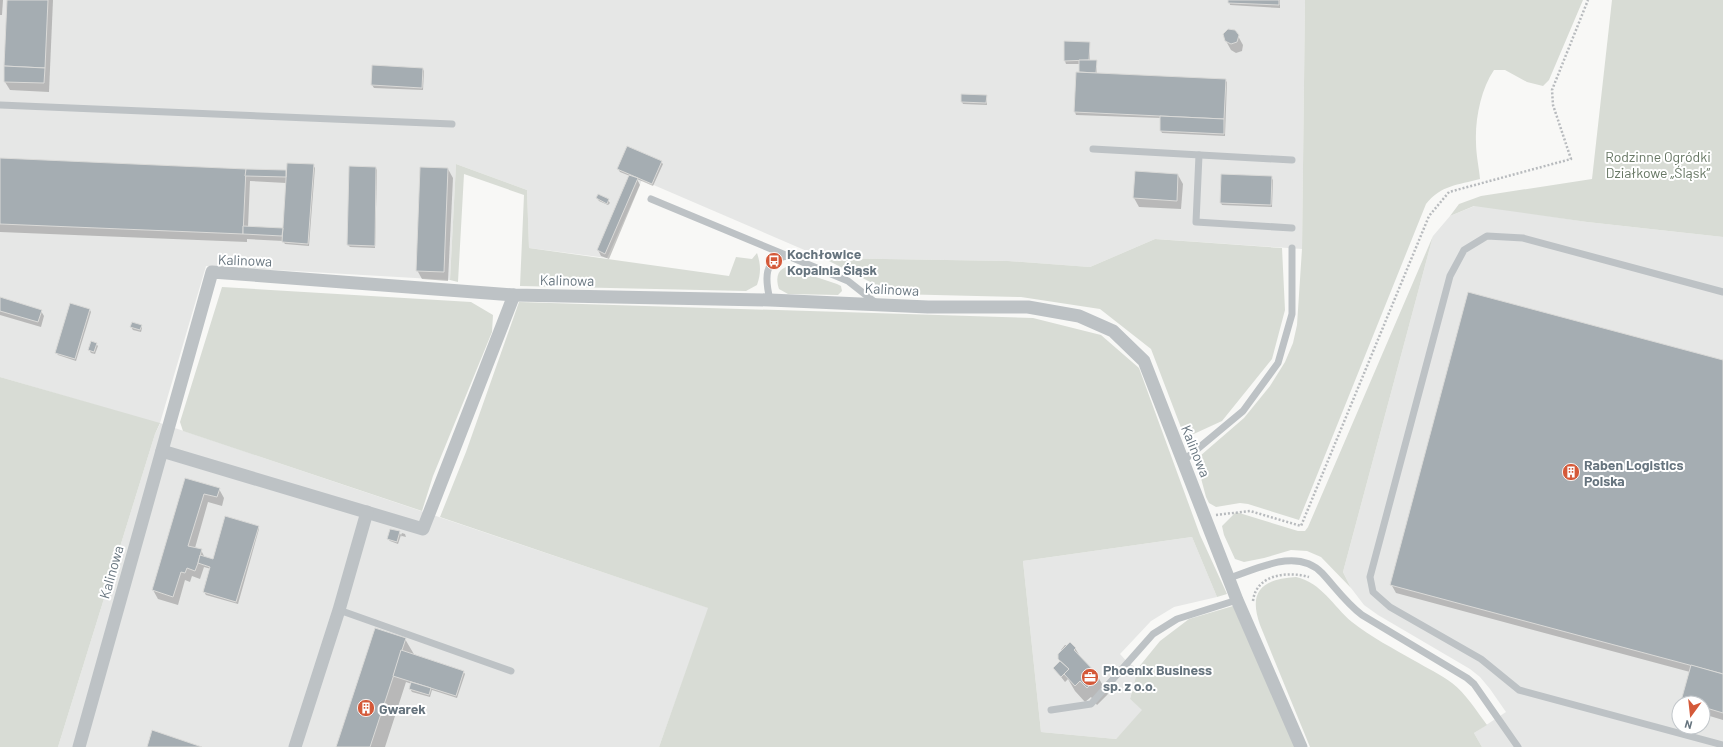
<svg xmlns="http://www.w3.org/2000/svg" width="1723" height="747" viewBox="0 0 1723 747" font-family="Barlow,sans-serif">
	<rect width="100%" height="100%" fill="#f8f8f6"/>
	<g fill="#e6e7e6" fill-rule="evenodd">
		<path d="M0 0H1305L1302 249 1155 239 1090 267 1008 261 823 258 642 180 607 258 529 248 527 190 456 164 450 280 206 266 160 423 709 608 659 747H58L155 434 160 424 0 377Z"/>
		<path d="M1477 205 1587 222 1723 237V747H1482L1474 733 1506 712 1490 689 1480 677 1470 669 1378 615 1364 605 1351 588 1343 572 1433 236 1450 216ZM1679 703H1703V727H1679Z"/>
		<path d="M1192 537 1217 597 1174 607 1151 621 1120 654 1128 663 1138 668 1130 699 1143 710 1116 739 1041 732 1023 561Z"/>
	</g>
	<g fill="#d8dcd5">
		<path d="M1305 0H1583L1549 80 1543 86 1527 82 1505 70H1494C1481 89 1475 119 1476 142 1476 155 1479 167 1480 179 1458 185 1441 185 1426 204L1299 520 1248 504 1240 503 1216 507 1209 503 1206 497 1198 467V461L1200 456 1244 418 1270 386 1285 362 1293 343 1297 325 1302 249Z"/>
		<path d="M1612 0H1723V237L1587 222 1474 206 1450 216 1459 204 1481 196 1592 179Z"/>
		<path d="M456 164 527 190 529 248 729 276 736 257 752 259 757 253C761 265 761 273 757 285L746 291 520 286 524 195 464 174 458 282 450 280Z"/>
		<path d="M1433 236 1343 572 1351 588 1321 557 1307 551 1291 550 1264 558 1244 562 1235 559 1224 535 1222 526 1236 512 1298 531H1305L1308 527Z"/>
		<path d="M1155 239 1282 248 1285 310 1272 359 1222 421 1185 438 1151 349 1100 309 1021 297 894 294 823 258 1008 261 1090 267Z"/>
		<path d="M786 267 837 284 841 286 842 291 838 295 788 294 779 289C776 280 776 271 786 267Z"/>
		<path d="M222 287 471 302 493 315 492 332 433 476 422 511 183 431 180 422Z"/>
		<path d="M519 302 1033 318 1101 335 1139 368 1200 535 1227 594 1217 597 1192 537 1023 561 1041 732 1116 739 1142 710 1130 699 1138 668 1160 641 1189 619 1233 606 1296 747H659L708 608 440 517 466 452Z"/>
		<path d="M0 377 160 423 155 434 58 747H0Z"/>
		<path d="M1296 577C1322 583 1333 606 1352 622 1371 637 1394 649 1415 661 1427 668 1440 674 1452 683 1466 694 1476 710 1487 725L1474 733 1482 747H1310L1260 625C1248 591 1262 579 1296 577Z"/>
	</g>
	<g fill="#0003" fill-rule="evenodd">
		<path d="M0 0H3L2 15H0Z"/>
		<path d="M8 0H53L49 92 10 90 5 82Z"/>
		<path d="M1229 0H1280V8L1230 5Z"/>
		<path d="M1238 36 1243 45 1242 51 1236 53 1231 50 1226 41Z"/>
		<path d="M1065 42 1089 43 1090 45V61H1096L1097 64V74L1225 80 1227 82 1225 136 1162 133 1161 131V118L1076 115 1075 112 1080 64H1066L1065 61Z"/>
		<path d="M373 66 423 69 424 71 423 90 374 88 372 85Z"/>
		<path d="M986 96 987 105 963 104 962 102Z"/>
		<path d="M0 159 286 171 287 174 313 165 315 168 309 246 285 244 283 241 247 239V242L0 232ZM250 181 286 183 284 231 282 229 248 227Z"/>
		<path d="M661 162 663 164 653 186 637 179 640 185 609 259 601 256 598 250 630 176 620 172 618 169Z"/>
		<path d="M376 168 377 170 375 248 350 247 348 245Z"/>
		<path d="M448 169 453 178 448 281 422 279 417 270Z"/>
		<path d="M1178 175 1183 184 1181 209 1139 207 1134 198Z"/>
		<path d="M1271 177 1273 180 1272 207 1222 205 1221 203Z"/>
		<path d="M597 198 608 200 610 203 608 205 599 201Z"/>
		<path d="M0 298 41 311 44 316 41 327 0 315Z"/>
		<path d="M90 310 91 312 76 361 58 355 56 352Z"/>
		<path d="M141 326 142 328 141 332 133 330 131 327Z"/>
		<path d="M96 344 98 346 95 354 91 353 89 350Z"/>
		<path d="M1723 361V720L1703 714V703H1683L1682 701 1690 672 1396 593 1391 584Z"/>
		<path d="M186 479 219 489 224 498 222 506 208 502 195 548 201 550 205 558 214 560 258 526 259 529 238 604 206 595 204 592 211 569 204 567 200 579 192 576 190 582 185 580 178 605 158 599 153 590Z"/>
		<path d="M399 532 401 535 402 533 405 534 406 537 402 536V537L401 535 398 544 390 541 388 539Z"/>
		<path d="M405 639 415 656 463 671 465 674 457 698 432 690 430 697 412 692 410 689 412 684 406 682 385 747H337Z"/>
		<path d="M1065 645 1075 648 1081 658 1098 677 1108 694 1097 705 1091 697 1085 702 1075 691 1068 679 1065 682 1054 668 1061 661 1062 652 1061 650Z"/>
	</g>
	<g fill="#a5adb2" stroke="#dadad8">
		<path d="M7 0H48L45 68 4 66Z"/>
		<path d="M1228 0H1279V5L1228 3Z"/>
		<path d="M1228 29 1235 30 1239 35 1237 42 1231 44 1225 41 1223 34Z"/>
		<path d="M1064 41 1090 42 1089 60 1064 61Z"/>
		<path d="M1079 60H1097L1096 73 1079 72Z"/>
		<path d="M372 65 423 68 422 88 371 85Z"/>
		<path d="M4 66 45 68 44 83 4 82Z"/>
		<path d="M1076 72 1226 79 1224 119 1074 112Z"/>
		<path d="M961 94 987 95 986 103 961 102Z"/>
		<path d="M1160 116 1224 119V134L1160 131Z"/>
		<path d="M627 146 662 161 652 184 617 169Z"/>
		<path d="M0 158 246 169 243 234 0 224Z"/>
		<path d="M287 163 314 164 308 244 282 242Z"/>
		<path d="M349 166 376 167 375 246 347 245Z"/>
		<path d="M420 167 448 168 444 272 416 271Z"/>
		<path d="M246 169 286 170V177L245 176Z"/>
		<path d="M1135 171 1178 174 1177 201 1133 198Z"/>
		<path d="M1221 174 1272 176 1271 205 1220 203Z"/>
		<path d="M629 175 638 178 605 254 597 250Z"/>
		<path d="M598 194 609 199 607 204 596 198Z"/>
		<path d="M243 226 283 228 282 236 243 234Z"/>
		<path d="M1468 292 1723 360V674L1390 585Z"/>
		<path d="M0 297 42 310 38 322 0 311Z"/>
		<path d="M70 303 90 309 75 359 55 353Z"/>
		<path d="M132 322 142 325 140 330 130 327Z"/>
		<path d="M91 341 97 343 94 352 88 350Z"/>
		<path d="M185 478 220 488 217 497 204 494 188 546 202 549 198 563 195 571 187 568 185 573 181 572 173 597 152 590Z"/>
		<path d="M225 516 259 526 236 602 203 592 210 567 198 563 200 555 213 559Z"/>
		<path d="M390 529 400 531 397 542 387 539Z"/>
		<path d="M375 628 406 638 370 747H336Z"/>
		<path d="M1070 642 1076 648 1074 650 1099 676 1087 688 1080 681 1075 686 1064 674 1069 669 1058 659V654Z"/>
		<path d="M401 650 464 671 456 696 393 676Z"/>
		<path d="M1060 661 1069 669 1061 677 1053 668Z"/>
		<path d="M1691 665 1723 674V713L1703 707V703L1681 701Z"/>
		<path d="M411 682 431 688 429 695 409 689Z"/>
		<path d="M152 730 202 747H147Z"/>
	</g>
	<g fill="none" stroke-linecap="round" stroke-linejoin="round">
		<g stroke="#b8bbbe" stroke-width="2.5" stroke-dasharray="2 2" stroke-linecap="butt">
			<path d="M1216 515 1250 511 1301 526 1429 216 1449 192 1571 159 1553 105 1552 90 1588 0"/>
			<path d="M1253 601C1256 574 1288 571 1309 577"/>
		</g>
		<g stroke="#bdc2c5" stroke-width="7">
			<path d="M0 105 452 124"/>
			<path d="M1093 149 1292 160"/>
			<path d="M1199 155 1196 222 1292 228"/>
			<path d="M651 199 788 256"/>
			<path d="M1723 292 1523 238 1487 236 1464 250 1450 276 1370 577 1373 592 1390 607 1481 659 1519 690 1723 745"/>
			<path d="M770 300C765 279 763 259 788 256L848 281 876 303"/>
			<path d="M1183 461 1243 411 1278 363 1292 314V248"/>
			<path d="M1229 578C1257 569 1297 547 1322 573 1335 587 1346 603 1362 615L1467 678 1474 684 1518 747"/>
			<path d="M339 610 511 671"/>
			<path d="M1051 710 1091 704 1153 634 1177 619 1237 600"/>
		</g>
		<g stroke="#bdc2c5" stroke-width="13">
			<path d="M162 451 423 529 514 295"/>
			<path d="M79 747 212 272 514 295 770 300 928 307H1028L1079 316 1113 331 1144 361 1237 600 1301 747"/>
			<path d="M295 747 339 610 367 512"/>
		</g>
	</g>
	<defs>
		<symbol id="bus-disc" viewBox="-11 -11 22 22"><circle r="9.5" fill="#d45939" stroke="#fff"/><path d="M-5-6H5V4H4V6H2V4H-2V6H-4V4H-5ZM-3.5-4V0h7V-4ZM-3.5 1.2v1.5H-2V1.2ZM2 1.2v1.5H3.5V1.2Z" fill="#fff"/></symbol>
		<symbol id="building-disc" viewBox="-11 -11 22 22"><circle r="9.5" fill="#d45939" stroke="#fff"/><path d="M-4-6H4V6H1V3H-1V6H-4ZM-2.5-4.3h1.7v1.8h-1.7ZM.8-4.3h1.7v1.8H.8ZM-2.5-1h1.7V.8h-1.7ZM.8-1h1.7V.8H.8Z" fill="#fff"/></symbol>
		<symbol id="office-disc" viewBox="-11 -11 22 22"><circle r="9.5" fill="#d45939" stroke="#fff"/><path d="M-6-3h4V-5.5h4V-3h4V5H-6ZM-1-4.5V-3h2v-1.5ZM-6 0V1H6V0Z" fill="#fff"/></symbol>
	</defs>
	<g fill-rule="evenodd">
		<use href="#bus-disc" x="764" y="251" width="20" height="20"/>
		<use href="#building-disc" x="1561" y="462" width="20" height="20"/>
		<use href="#office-disc" x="1080" y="667" width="20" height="20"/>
		<use href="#building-disc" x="356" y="698" width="20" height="20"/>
	</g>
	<g text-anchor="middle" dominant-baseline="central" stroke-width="4" stroke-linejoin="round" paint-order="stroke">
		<g font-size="14" fill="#677764" stroke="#fff">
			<text x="1658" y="156">Rodzinne Ogródki<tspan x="1658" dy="16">Działkowe „Śląsk”</tspan></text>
		</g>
		<g font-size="14" font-weight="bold" fill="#66747e" stroke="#fff" text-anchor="start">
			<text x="787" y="253">Kochłowice<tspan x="787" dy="16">Kopalnia Śląsk</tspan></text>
			<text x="1584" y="464">Raben Logistics<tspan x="1584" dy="16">Polska</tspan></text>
			<text x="1103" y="669">Phoenix Business<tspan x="1103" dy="16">sp. z o.o.</tspan></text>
			<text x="379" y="708">Gwarek</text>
		</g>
		<g font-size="14" fill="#66747e" stroke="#fff">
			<text transform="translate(245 260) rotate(2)">Kalinowa</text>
			<text transform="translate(567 280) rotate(1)">Kalinowa</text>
			<text transform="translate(892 289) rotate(3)">Kalinowa</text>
			<text transform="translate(1196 451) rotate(68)">Kalinowa</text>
			<text transform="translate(111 572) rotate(-74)">Kalinowa</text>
		</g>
	</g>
	<g transform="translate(1691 715) rotate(195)"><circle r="19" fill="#ffffff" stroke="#c2c7cb"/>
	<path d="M0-3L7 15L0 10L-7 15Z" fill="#d45939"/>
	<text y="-6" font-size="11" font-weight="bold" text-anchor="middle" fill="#66747e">N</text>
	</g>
</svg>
